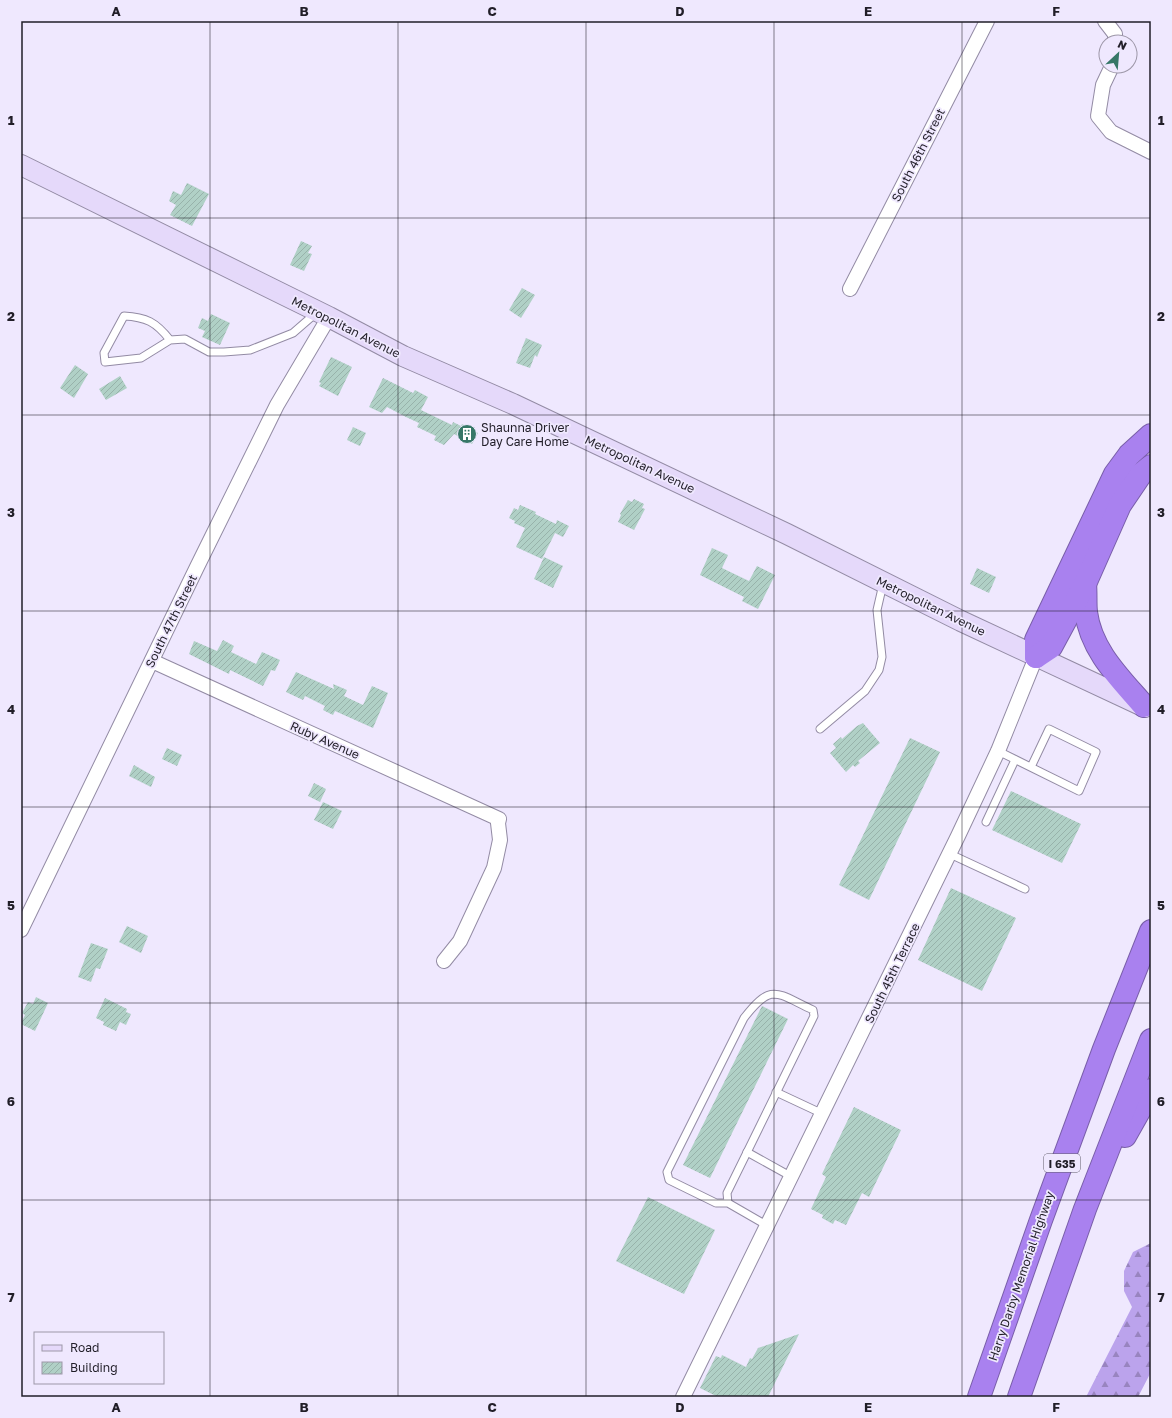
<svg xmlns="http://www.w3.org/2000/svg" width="1172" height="1418" viewBox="0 0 1172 1418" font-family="'Golos Text',sans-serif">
	<defs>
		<pattern id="forest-firs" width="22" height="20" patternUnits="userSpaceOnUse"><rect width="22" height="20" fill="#bba3ec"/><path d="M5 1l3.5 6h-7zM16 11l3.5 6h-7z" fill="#9884bf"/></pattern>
		<pattern id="building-hatch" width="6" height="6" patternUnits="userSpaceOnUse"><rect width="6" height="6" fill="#b0d0c6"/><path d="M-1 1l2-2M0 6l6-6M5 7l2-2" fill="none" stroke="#97b2aa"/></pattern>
	</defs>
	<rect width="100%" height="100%" fill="#efe8fe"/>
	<path fill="url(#forest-firs)" d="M1151 1243V1372L1138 1397H1086L1132 1307 1124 1291V1271L1133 1252Z"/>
	<g fill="url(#building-hatch)">
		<path d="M187 183 209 194 192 226 170 215 176 205 169 201 173 191 181 195Z"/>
		<path d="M301 241 312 246 308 253 312 254 304 271 290 265Z"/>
		<path d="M522 288 535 295 521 318 509 310Z"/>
		<path d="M211 314 230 323 220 345 202 337 205 331 198 328 202 318 208 321Z"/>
		<path d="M526 338 542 345 537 357 535 355 530 368 516 363Z"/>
		<path d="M331 357 352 367 338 396 319 386 321 383 319 382Z"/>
		<path d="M75 365 88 374 74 398 60 388Z"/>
		<path d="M120 376 127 388 106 400 99 389Z"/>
		<path d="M383 378 413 393 415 390 428 397 421 410 452 425 453 422 461 426 462 424 478 433 472 444 454 434 444 445 434 440 436 436 417 427 419 423 406 417 387 407 382 413 369 407Z"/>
		<path d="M353 427 366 433 360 446 347 440Z"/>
		<path d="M634 499 644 504 642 508 645 509 634 530 618 522 621 515 620 514 628 500 632 502Z"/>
		<path d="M520 505 536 512 535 514 556 524 557 520 569 526 563 537 555 533 542 559 516 547 525 528 514 523 515 521 509 518 514 508 518 510Z"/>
		<path d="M712 548 728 555 722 568 749 581 757 566 775 575 758 609 742 601 744 597 700 575Z"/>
		<path d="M544 557 563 566 553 588 534 579Z"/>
		<path d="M977 568 996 577 989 593 970 584Z"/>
		<path d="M223 640 234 646 231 652 256 664 262 652 280 660 275 671 271 670 263 686 230 670 229 674 189 654 194 641 217 651Z"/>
		<path d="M296 672 334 689 333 684 347 690 344 696 363 705 372 686 388 693 373 728 335 711 333 715 323 710 325 706 305 696 303 700 286 692Z"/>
		<path d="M863 723 880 743 858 761 860 763 855 767 853 765 846 772 830 753 836 748 833 744 841 737 842 739 857 726Z"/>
		<path d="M910 738 940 752 869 900 839 885Z"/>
		<path d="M167 748 182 755 177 766 162 759Z"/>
		<path d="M134 765 155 777 151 787 129 776Z"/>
		<path d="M314 783 326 789 320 802 308 796Z"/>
		<path d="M1011 791 1081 824 1062 863 992 830Z"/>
		<path d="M323 802 342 811 333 829 314 820Z"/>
		<path d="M951 888 1016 918 982 991 918 960Z"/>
		<path d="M127 926 148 936 141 953 119 942Z"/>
		<path d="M91 943 108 949 100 969 96 968 91 982 78 977Z"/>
		<path d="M36 997 48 1003 35 1031 21 1024V1023L25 1015 22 1013 28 1002 33 1004Z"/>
		<path d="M105 998 127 1009 126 1012 131 1014 126 1025 120 1022 116 1031 103 1025 104 1022 96 1018Z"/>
		<path d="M762 1006 788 1019 710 1178 683 1165Z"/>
		<path d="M854 1107 901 1130 869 1197 862 1193 846 1225 835 1220 833 1224 822 1218 823 1215 811 1209 826 1177 822 1174Z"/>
		<path d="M648 1197 715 1230 684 1294 616 1261Z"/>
		<path d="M799 1334 768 1397H718L700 1388 716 1356 721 1358 722 1355 746 1367 750 1358 752 1359 758 1348Z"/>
	</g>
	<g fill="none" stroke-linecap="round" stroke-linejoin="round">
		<defs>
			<g id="lane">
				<path d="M170 340C156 322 146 317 124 316L104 353 105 362 141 358 170 340 185 339 209 352H224L250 350 293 333 316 313"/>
				<path d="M820 729 865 691 879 670 882 657 877 610 883 584"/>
				<path d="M998 751 1079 791 1096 752 1049 729 1031 767"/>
				<path d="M986 822 1015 760"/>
				<path d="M950 854 1025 889"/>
				<path d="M776 1092 823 1114"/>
				<path d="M747 1152 792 1177"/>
				<path d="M728 1203H716L669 1180 667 1172 744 1018C772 982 776 993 813 1010L814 1016 727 1193 728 1203 768 1226"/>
			</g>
			<g id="street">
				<path d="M1105 21 1115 34V42"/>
				<path d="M1112 66 1103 85 1098 116 1111 132 1151 152"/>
				<path d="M850 289 987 21"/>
				<path d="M152 661 499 819 498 823 500 840 494 868 460 941 444 961"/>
				<path d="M21 930 197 567 277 405 329 317"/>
				<path d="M683 1397 958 836 998 751 1036 657"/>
			</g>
			<path id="secondary" d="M21 165 329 317 403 356 513 404 787 534 961 621 1145 707"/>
			<g id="highway">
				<path d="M1085 584C1086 593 1085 603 1086 612 1091 651 1120 678 1144 706"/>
				<path d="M1036 657V640L1115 474 1129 455 1151 435"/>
				<path d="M1036 657 1051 647 1085 584 1120 505 1141 474 1151 466"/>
				<path d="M1125 1136 1151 1090"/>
				<path d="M979 1397 1041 1220 1104 1049 1151 931"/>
				<path d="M1019 1397 1085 1209 1151 1040"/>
			</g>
		</defs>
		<use href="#lane" stroke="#938ba4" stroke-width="9"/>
		<use href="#street" stroke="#938ba4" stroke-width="16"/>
		<use href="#secondary" stroke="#938ba4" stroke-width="22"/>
		<use href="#highway" stroke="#795ea9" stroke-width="24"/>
		<use href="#lane" stroke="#fff" stroke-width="7"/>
		<use href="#street" stroke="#fff" stroke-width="14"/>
		<use href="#secondary" stroke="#e5d9fa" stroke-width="20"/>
		<use href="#highway" stroke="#a981ef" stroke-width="22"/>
	</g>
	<path fill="none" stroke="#211e28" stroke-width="1" stroke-opacity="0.55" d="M210 21V1397M398 21V1397M586 21V1397M774 21V1397M962 21V1397M21 218H1151M21 415H1151M21 611H1151M21 807H1151M21 1003H1151M21 1200H1151"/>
	<defs>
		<symbol id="building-disc" viewBox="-11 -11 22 22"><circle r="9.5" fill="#367767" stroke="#efe8fe"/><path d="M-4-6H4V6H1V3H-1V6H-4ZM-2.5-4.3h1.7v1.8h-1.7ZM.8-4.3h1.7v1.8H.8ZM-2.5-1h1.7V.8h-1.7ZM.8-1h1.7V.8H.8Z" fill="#fff"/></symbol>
	</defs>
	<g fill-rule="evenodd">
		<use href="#building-disc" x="456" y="423" width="22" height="22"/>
	</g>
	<g text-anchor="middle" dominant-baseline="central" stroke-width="3.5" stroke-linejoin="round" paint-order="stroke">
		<rect fill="#efe8fe" stroke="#5f5b68" stroke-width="1" x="1044" y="1154" width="36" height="18" rx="3"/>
		<g font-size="11" font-weight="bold" fill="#211e28">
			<text x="1062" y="1163">I 635</text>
		</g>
		<g font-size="12" fill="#211e28" stroke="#efe8fe">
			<text transform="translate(918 155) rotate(-63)">South 46th Street</text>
			<text transform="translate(346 327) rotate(27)">Metropolitan Avenue</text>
			<text transform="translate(640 464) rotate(25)">Metropolitan Avenue</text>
			<text transform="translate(931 606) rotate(26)">Metropolitan Avenue</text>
			<text transform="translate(171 621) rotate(-64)">South 47th Street</text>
			<text transform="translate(325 740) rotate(24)">Ruby Avenue</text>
			<text transform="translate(892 973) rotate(-64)">South 45th Terrace</text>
			<text transform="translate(1021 1276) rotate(-71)">Harry Darby Memorial Highway</text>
		</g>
		<g font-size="12" fill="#211e28" stroke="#efe8fe" text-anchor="start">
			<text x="481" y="427">Shaunna Driver<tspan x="481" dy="14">Day Care Home</tspan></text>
		</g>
	</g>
	<rect width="1172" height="1418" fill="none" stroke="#efe8fe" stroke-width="44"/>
	<rect x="34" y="1332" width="130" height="52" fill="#efe8fe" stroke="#9d97a8"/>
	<rect x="42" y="1345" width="20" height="6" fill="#e5d9fa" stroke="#9d97a8"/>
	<text x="70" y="1352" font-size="12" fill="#211e28">Road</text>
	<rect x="42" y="1362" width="20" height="12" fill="url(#building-hatch)" stroke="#9d97a8"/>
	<text x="70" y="1372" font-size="12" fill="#211e28">Building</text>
	<g transform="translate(1118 54) rotate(26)"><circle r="19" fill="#efe8fe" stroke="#9d97a8"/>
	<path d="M0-3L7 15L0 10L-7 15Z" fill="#367767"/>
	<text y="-6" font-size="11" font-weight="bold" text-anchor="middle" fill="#211e28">N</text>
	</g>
	<rect x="22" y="22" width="1128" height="1374" fill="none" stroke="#211e28" stroke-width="1.5"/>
	<g font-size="13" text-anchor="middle" font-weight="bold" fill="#211e28">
		<text x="116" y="16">A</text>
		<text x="304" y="16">B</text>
		<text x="492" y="16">C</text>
		<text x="680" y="16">D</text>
		<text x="868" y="16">E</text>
		<text x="1056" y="16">F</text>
		<text x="11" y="125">1</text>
		<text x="1161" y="125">1</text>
		<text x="11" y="321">2</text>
		<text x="1161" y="321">2</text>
		<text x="11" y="517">3</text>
		<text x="1161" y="517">3</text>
		<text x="11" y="714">4</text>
		<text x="1161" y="714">4</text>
		<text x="11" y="910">5</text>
		<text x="1161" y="910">5</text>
		<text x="11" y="1106">6</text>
		<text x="1161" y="1106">6</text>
		<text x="11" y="1302">7</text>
		<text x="1161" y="1302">7</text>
		<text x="116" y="1412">A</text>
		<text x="304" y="1412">B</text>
		<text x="492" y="1412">C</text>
		<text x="680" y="1412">D</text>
		<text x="868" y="1412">E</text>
		<text x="1056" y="1412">F</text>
	</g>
</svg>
